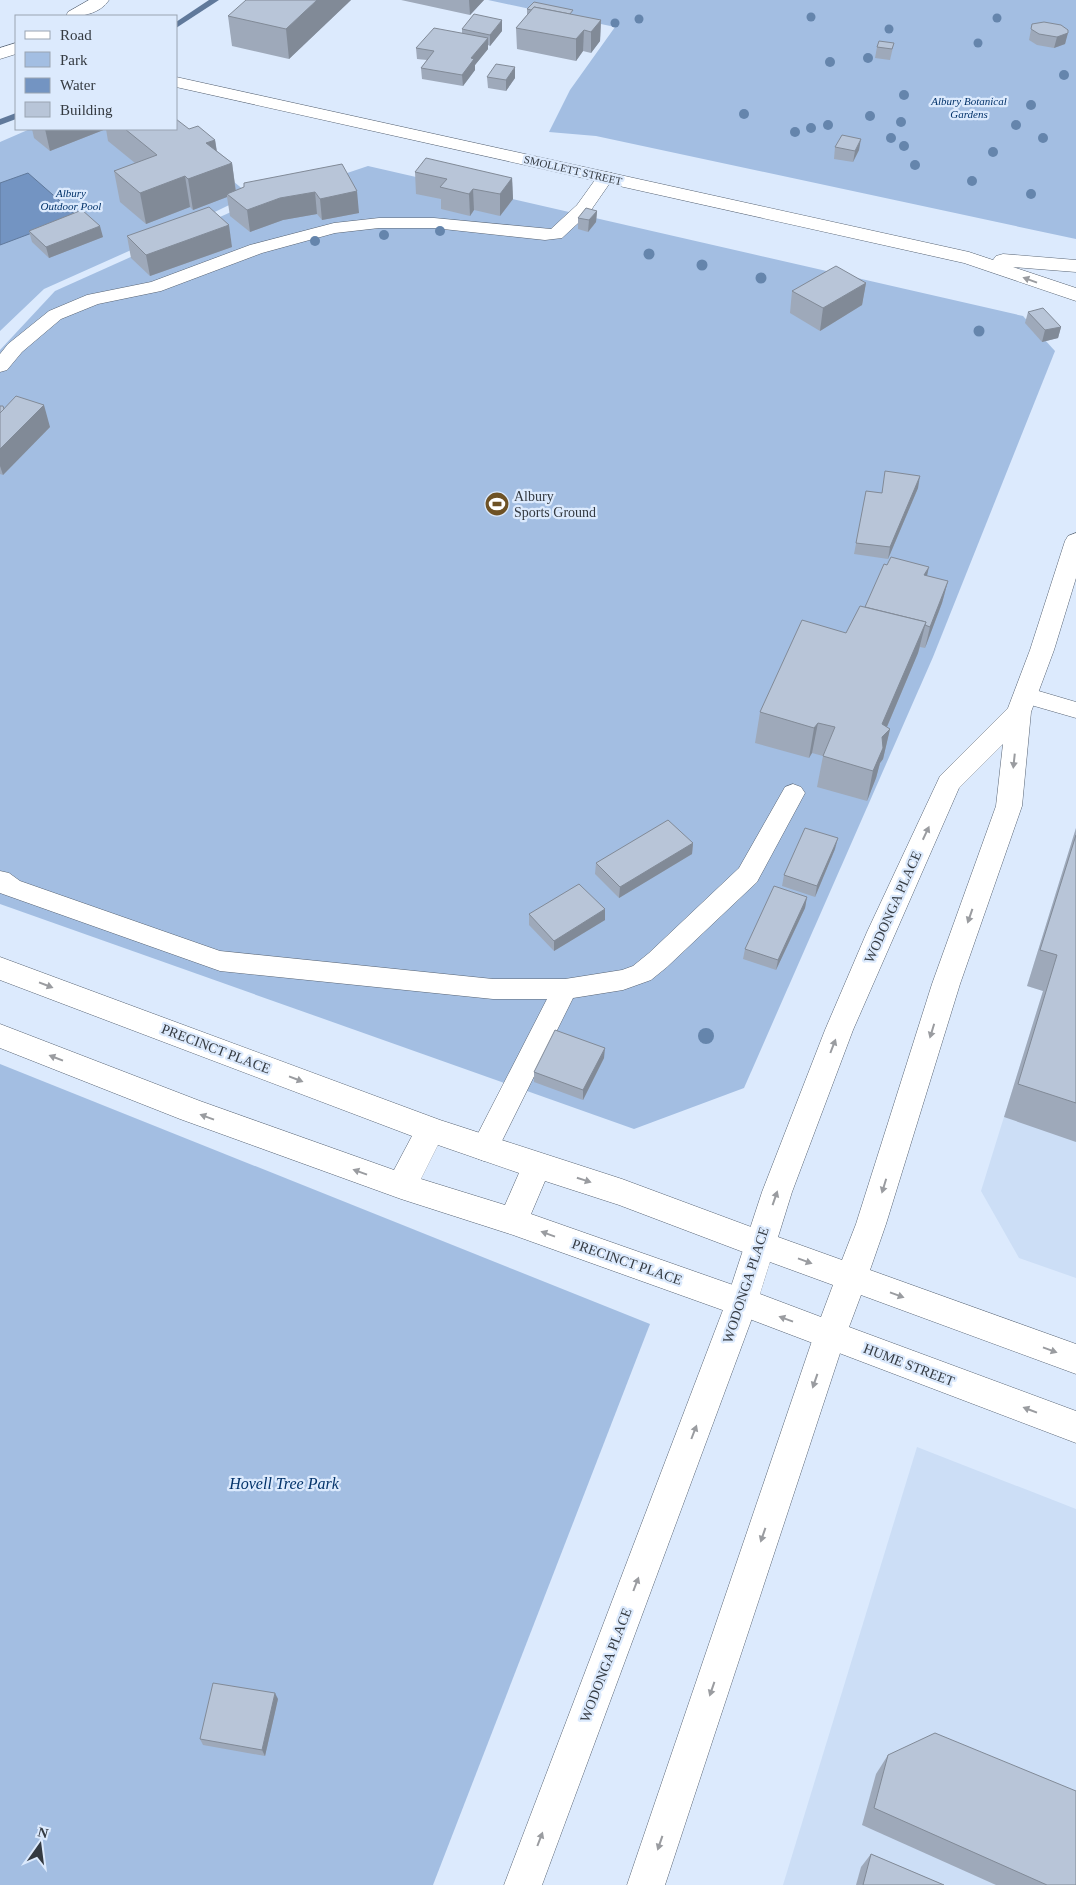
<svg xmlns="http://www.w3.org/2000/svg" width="1076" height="1885" viewBox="0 0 1076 1885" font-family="Georgia,serif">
	<rect width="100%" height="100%" fill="#dceafd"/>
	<g fill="#ccdef6">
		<path d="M1076 828V1278L1019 1258 981 1191 1043 991 1027 986Z"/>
		<path d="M917 1447 1076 1509V1885H783Z"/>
	</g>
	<g fill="#a3bee2">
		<path d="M488 0H1076V239L596 136 549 132 570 90 615 27Z"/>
		<path d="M30 129H169L250 195 196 221 44 289 0 331V142Z"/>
		<path d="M368 166 1023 316 1055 351 933 657 744 1088 634 1129 0 904V350L55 291 231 212Z"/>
		<path d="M0 1064 650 1324 433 1885H0Z"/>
	</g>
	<path fill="#7394c2" stroke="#60799b" d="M28 173 77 216 0 245V183Z"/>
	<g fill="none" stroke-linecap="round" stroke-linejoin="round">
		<g fill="#60799b" fill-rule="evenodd">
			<path d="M209 0H219L176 28V22Z"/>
			<path d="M16 113V119L0 125V119Z"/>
		</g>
		<defs>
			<g id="service">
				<path d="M606 172 612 173 614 177 589 213 562 238 545 240 434 228H379L335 233 262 253 161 291 98 304 61 319 22 352 7 370 0 372V354L8 344 49 311 87 295 151 282 250 245 334 223 379 218H434L551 229 577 205 600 173Z"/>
				<path d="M1025 687 1076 702V718L1017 701 1014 695 1017 689Z"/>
				<path d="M793 784 801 787 805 793 757 882 667 967 651 980 623 990 573 998 494 1157 484 1161 474 1157 470 1149 547 999H493L220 971 0 893V871L9 873 20 881 220 951 493 979H565L622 970 633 966 649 953 739 868 785 787Z"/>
			</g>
			<path id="minor" d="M0 957 440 1120 622 1179 770 1234 775 1244 770 1254 759 1258 619 1205 545 1181 531 1214 753 1292 758 1302 753 1312 742 1317 513 1235 401 1199 180 1119 0 1048V1024L200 1101 394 1170 412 1136 0 980ZM438 1145 519 1173 505 1205 421 1179Z"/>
			<g id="secondary">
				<path d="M89 0H109C100 14 81 17 66 16L68 12Z"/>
				<path d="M742 1287 753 1292 758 1302 542 1885H504L726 1302 731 1292Z"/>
				<path d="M830 1320 841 1324 846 1335 665 1885H627L814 1335 819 1324Z"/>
			</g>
			<g id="primary">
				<path d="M16 43V54L0 59V48Z"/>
				<path d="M176 77 969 252 993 260 996 256 1003 254 1076 260V272L1013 267 1076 288V301L964 263 176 87Z"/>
				<path d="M1076 533V578L1054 650 1031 712 1022 806 960 984 886 1224 870 1270 1076 1344V1374L861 1295 849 1327 1076 1411V1443L731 1312 726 1302 762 1192 825 1030 867 932 940 776 1008 708 1030 650 1065 541 1068 536ZM1003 744 996 806 932 984 856 1224 842 1260 778 1237 792 1192 853 1030 959 788ZM770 1262 833 1285 821 1317 760 1294Z"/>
			</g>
		</defs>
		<use href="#service" stroke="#586474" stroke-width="1"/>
		<use href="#minor" stroke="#586474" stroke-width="1"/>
		<use href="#secondary" stroke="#586474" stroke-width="1"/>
		<use href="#primary" stroke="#586474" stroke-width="1"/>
		<use href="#service" fill="#fff" fill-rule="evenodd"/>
		<use href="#minor" fill="#fff" fill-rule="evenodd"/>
		<use href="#secondary" fill="#fff" fill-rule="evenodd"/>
		<use href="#primary" fill="#fff" fill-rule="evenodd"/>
	</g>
	<g fill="#6585ac">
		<circle cx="811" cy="17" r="4.5"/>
		<circle cx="997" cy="18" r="4.5"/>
		<circle cx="639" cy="19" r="4.5"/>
		<circle cx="615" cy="23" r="4.5"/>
		<circle cx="889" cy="29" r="4.5"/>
		<circle cx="978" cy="43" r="4.5"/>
		<circle cx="868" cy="58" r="5"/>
		<circle cx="830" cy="62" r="5"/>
		<circle cx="1064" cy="75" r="5"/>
		<circle cx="904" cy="95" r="5"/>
		<circle cx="1031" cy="105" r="5"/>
		<circle cx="744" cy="114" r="5"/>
		<circle cx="870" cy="116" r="5"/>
		<circle cx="901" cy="122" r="5"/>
		<circle cx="828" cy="125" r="5"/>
		<circle cx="1016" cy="125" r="5"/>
		<circle cx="811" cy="128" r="5"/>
		<circle cx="795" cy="132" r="5"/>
		<circle cx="891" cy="138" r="5"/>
		<circle cx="1043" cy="138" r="5"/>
		<circle cx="904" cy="146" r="5"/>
		<circle cx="993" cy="152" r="5"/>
		<circle cx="915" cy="165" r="5"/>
		<circle cx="972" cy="181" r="5"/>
		<circle cx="1031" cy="194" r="5"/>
		<circle cx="440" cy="231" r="5"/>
		<circle cx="384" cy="235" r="5"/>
		<circle cx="315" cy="241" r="5"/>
		<circle cx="649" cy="254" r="5.5"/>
		<circle cx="702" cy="265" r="5.5"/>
		<circle cx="761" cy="278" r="5.5"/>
		<circle cx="979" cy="331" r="5.5"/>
		<circle cx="706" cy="1036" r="8"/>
	</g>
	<g fill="#9ea9ba">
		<path d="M351 0 289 59 232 46 228 16Z"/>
		<path d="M401 0H484L470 15Z"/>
		<path d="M527 9 573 15 601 20 600 41 591 53 583 51 576 61 517 49 516 28 527 15Z"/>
		<path d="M1032 24 1068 30 1065 44 1054 48 1037 45 1029 40Z"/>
		<path d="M462 29 502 31 490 46 488 45V49L475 65V70L463 86 422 79 421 68 427 60 417 59 416 48 462 33Z"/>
		<path d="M894 43 890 60 875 58 877 47Z"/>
		<path d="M487 77 515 78 506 91 488 88Z"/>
		<path d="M32 129H189L215 140 217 151 232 163 236 191 342 164 359 213 322 220 317 214 283 220 250 232 230 216 227 197 193 210 190 207 146 224 120 202 114 171 135 163 108 141 106 129 50 151 34 138Z"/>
		<path d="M835 147 859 150 853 162 834 159Z"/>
		<path d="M415 172 512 178 513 199 500 216 474 210 470 216 441 209V199L416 194Z"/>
		<path d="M597 211 596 222 588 232 578 229V218Z"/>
		<path d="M29 231 103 237 49 258 32 242Z"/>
		<path d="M127 236 232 247 150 276 131 258Z"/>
		<path d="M866 283 862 305 820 331 790 313 792 291Z"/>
		<path d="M1028 312 1061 327 1058 338 1042 342 1025 323Z"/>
		<path d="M0 406 4 409 50 427 3 475 0 474Z"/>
		<path d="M918 488 888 559 854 554 866 491 881 493Z"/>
		<path d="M927 576 948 581 942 603 925 648 920 647 918 653 887 727 890 729 883 759 880 763 876 778 867 801 817 787 823 756 812 753 809 758 755 743 760 712 846 633 865 607Z"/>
		<path d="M1076 828V1142L1004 1117 1043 991 1027 986Z"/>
		<path d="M693 843 692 854 619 898 595 874 596 863Z"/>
		<path d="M835 849 815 897 782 886 784 875Z"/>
		<path d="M807 897 805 908 776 970 743 959 745 949Z"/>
		<path d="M529 914 605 920 554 951 529 925Z"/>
		<path d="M604 1058 583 1100 534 1082V1072Z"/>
		<path d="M278 1699 265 1756 203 1745 200 1739Z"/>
		<path d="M888 1755 1076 1885H996L862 1825 876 1774Z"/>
		<path d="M871 1854 944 1885H856L861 1867Z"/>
	</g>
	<g fill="#818a97">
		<path d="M317 0H351L289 59 286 29Z"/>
		<path d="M469 0H484L470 15Z"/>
		<path d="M502 20V31L490 46V35Z"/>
		<path d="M601 20 600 41 591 53V32Z"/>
		<path d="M584 30 583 51 576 61V39Z"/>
		<path d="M1068 33 1065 44 1054 48 1057 37Z"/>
		<path d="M488 38V49L475 65V70L463 86 462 75 471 58Z"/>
		<path d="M515 67V78L506 91V80Z"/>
		<path d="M45 129H106L50 151Z"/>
		<path d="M861 139 859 150 853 162 855 151Z"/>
		<path d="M215 140 219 168 232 163 236 194H227V197L193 210 188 179 206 143Z"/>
		<path d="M185 176 190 207 146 224 140 193Z"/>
		<path d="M512 178 513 199 500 216V194Z"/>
		<path d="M473 189 474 210 470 216 469 194Z"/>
		<path d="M357 191 359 213 322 220 320 199Z"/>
		<path d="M315 192 317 214 283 220 250 232 247 210 280 198Z"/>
		<path d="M597 211 596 222 588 232 589 220Z"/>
		<path d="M229 225 232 247 150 276 146 255Z"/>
		<path d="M100 226 103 237 49 258 46 247Z"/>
		<path d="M866 283 862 305 820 331 823 308Z"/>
		<path d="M1061 327 1058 338 1042 342 1045 330Z"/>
		<path d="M44 405 50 427 3 475 0 466V449Z"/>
		<path d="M920 476 918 488 888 559 890 547Z"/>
		<path d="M929 567 924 589V575Z"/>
		<path d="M948 581 942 603 925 648 930 627Z"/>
		<path d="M926 622 918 653 883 736 890 729 883 759 880 763 876 778 867 801 882 724Z"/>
		<path d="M818 723 812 753 809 758 814 728Z"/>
		<path d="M838 838 835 849 815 897 817 886Z"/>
		<path d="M693 843 692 854 619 898 620 887Z"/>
		<path d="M807 897 805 908 776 970 778 960Z"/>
		<path d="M605 909V920L554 951V941Z"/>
		<path d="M605 1048 604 1058 583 1100V1090Z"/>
		<path d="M275 1693 278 1699 265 1756 262 1750Z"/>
	</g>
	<g fill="#b8c5d8" stroke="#818a97">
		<path d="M246 0H317L286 29 228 16Z"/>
		<path d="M534 2 573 10 570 14 534 7 531 10 527 9Z"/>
		<path d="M534 7 601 20 591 32 584 30 576 39 516 28Z"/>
		<path d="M474 14 502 20 490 35 462 29Z"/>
		<path d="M1044 22 1061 25 1068 30V33L1057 37 1039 34 1031 29 1032 24Z"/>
		<path d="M434 28 488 38 471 58 474 59 462 75 421 68 434 51 416 48Z"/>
		<path d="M879 41 894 43 892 49 877 47Z"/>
		<path d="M496 64 515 67 506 80 487 77Z"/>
		<path d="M176 119 189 129 198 126 215 140 206 143 232 163 188 179 185 176 140 193 114 171 157 155 125 129H176Z"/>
		<path d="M842 135 861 139 855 151 835 147Z"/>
		<path d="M426 158 512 178 500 194 473 189 469 194 440 187 447 179 415 172Z"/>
		<path d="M342 164 357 191 320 199 315 192 280 198 247 210 227 194 244 187V183Z"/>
		<path d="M209 207 229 225 146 255 127 236Z"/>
		<path d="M586 208 597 211 589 220 578 218Z"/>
		<path d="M82 210 100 226 46 247 29 231Z"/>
		<path d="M836 266 866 283 823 308 792 291Z"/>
		<path d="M1043 308 1061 327 1045 330 1028 312Z"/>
		<path d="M16 396 44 405 0 449V413Z"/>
		<path d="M0 406H3L4 409 0 413Z"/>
		<path d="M885 471 920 476 890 547 856 543 866 491 882 493Z"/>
		<path d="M891 557 929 567 924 575 948 581 930 627 925 625 926 622 865 607 884 564 887 565Z"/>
		<path d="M860 606 926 622 882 724 890 729 882 737 883 748 873 771 823 756 835 727 818 723 814 728 760 712 802 620 846 633Z"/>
		<path d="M668 820 693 843 620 887 596 863Z"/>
		<path d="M805 828 838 838 817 886 784 875Z"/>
		<path d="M1076 835V1103L1018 1084 1057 955 1040 950Z"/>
		<path d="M579 884 605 909 554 941 529 914Z"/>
		<path d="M774 886 807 897 778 960 745 949Z"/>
		<path d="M555 1030 605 1048 583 1090 534 1072Z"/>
		<path d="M213 1683 275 1693 262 1750 200 1739Z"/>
		<path d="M935 1733 1076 1791V1885H1047L874 1808 888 1755Z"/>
		<path d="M871 1854 944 1885H863Z"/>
	</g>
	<defs><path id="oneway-solid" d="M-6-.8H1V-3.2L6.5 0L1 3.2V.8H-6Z" transform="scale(1.25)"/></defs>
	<g fill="#9a9ca0">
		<use href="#oneway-solid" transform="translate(1030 280) rotate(-160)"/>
		<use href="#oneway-solid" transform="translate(1014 761) rotate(96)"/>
		<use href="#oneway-solid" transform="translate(926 833) rotate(-65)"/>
		<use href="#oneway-solid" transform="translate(970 916) rotate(109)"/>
		<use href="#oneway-solid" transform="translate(46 985) rotate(21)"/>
		<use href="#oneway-solid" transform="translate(932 1031) rotate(107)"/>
		<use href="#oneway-solid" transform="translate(833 1046) rotate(-69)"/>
		<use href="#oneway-solid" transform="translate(56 1058) rotate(-159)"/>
		<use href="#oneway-solid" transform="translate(296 1079) rotate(21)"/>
		<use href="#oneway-solid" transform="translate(207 1117) rotate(-160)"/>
		<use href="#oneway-solid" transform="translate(360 1172) rotate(-160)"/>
		<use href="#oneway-solid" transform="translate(584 1180) rotate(18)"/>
		<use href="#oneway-solid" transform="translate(884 1186) rotate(107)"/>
		<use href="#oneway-solid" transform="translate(775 1198) rotate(-71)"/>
		<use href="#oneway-solid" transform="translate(548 1234) rotate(-160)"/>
		<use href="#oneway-solid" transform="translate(805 1261) rotate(20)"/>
		<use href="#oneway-solid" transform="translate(897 1295) rotate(20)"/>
		<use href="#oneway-solid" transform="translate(786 1319) rotate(-160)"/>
		<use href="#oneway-solid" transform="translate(1050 1350) rotate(20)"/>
		<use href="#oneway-solid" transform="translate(815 1381) rotate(109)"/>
		<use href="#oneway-solid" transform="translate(1030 1410) rotate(-159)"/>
		<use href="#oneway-solid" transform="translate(694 1432) rotate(-69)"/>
		<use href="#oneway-solid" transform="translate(763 1535) rotate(109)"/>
		<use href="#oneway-solid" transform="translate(636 1584) rotate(-69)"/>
		<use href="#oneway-solid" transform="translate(712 1689) rotate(109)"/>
		<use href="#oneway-solid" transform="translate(540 1839) rotate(-69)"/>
		<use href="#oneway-solid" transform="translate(660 1843) rotate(109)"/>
	</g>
	<defs>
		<symbol id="stadium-disc" viewBox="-11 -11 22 22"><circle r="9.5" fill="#6e5225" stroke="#dceafd"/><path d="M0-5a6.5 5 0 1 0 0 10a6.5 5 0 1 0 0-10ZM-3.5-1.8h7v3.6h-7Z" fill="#fff"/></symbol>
	</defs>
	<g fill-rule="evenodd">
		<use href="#stadium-disc" x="483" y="490" width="28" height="28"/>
	</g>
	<g text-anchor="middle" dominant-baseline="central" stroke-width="4.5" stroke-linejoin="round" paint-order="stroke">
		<g font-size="11" font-style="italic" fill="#03336a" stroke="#dceafd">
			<text x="969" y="101">Albury Botanical<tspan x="969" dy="13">Gardens</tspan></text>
			<text x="71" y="193">Albury<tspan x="71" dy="13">Outdoor Pool</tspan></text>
		</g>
		<g font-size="11" fill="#343a41" stroke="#dceafd">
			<text transform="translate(573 170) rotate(13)">SMOLLETT STREET</text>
		</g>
		<g font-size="14" fill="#343a41" stroke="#dceafd" text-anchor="start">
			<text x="514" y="496">Albury<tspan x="514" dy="16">Sports Ground</tspan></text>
		</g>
		<g font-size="14" fill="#343a41" stroke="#dceafd">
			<text transform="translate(893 907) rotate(-66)">WODONGA PLACE</text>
			<text transform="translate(216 1049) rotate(21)">PRECINCT PLACE</text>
			<text transform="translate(627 1262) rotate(19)">PRECINCT PLACE</text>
			<text transform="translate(746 1285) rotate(-72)">WODONGA PLACE</text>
			<text transform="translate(909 1365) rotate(21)">HUME STREET</text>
			<text transform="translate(606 1665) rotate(-69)">WODONGA PLACE</text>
		</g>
		<g font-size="16" font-style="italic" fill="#03336a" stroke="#dceafd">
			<text x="284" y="1483">Hovell Tree Park</text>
		</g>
	</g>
	<rect x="15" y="15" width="162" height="115" fill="#dceafd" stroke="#99a4b2"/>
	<rect x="25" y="31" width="25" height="8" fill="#ffffff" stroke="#99a4b2"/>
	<text x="60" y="40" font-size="15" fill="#343a41">Road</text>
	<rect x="25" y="52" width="25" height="15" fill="#a3bee2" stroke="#99a4b2"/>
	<text x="60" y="65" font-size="15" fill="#343a41">Park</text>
	<rect x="25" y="78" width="25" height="15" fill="#7394c2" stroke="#99a4b2"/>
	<text x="60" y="90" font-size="15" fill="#343a41">Water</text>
	<rect x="25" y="102" width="25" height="15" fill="#b8c5d8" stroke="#99a4b2"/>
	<text x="60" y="115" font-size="15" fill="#343a41">Building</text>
	<g transform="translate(40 1845) rotate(14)" stroke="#dceafd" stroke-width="4" paint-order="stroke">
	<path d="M0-4L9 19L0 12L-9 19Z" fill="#343a41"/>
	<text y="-8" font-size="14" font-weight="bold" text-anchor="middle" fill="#343a41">N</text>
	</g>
</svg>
